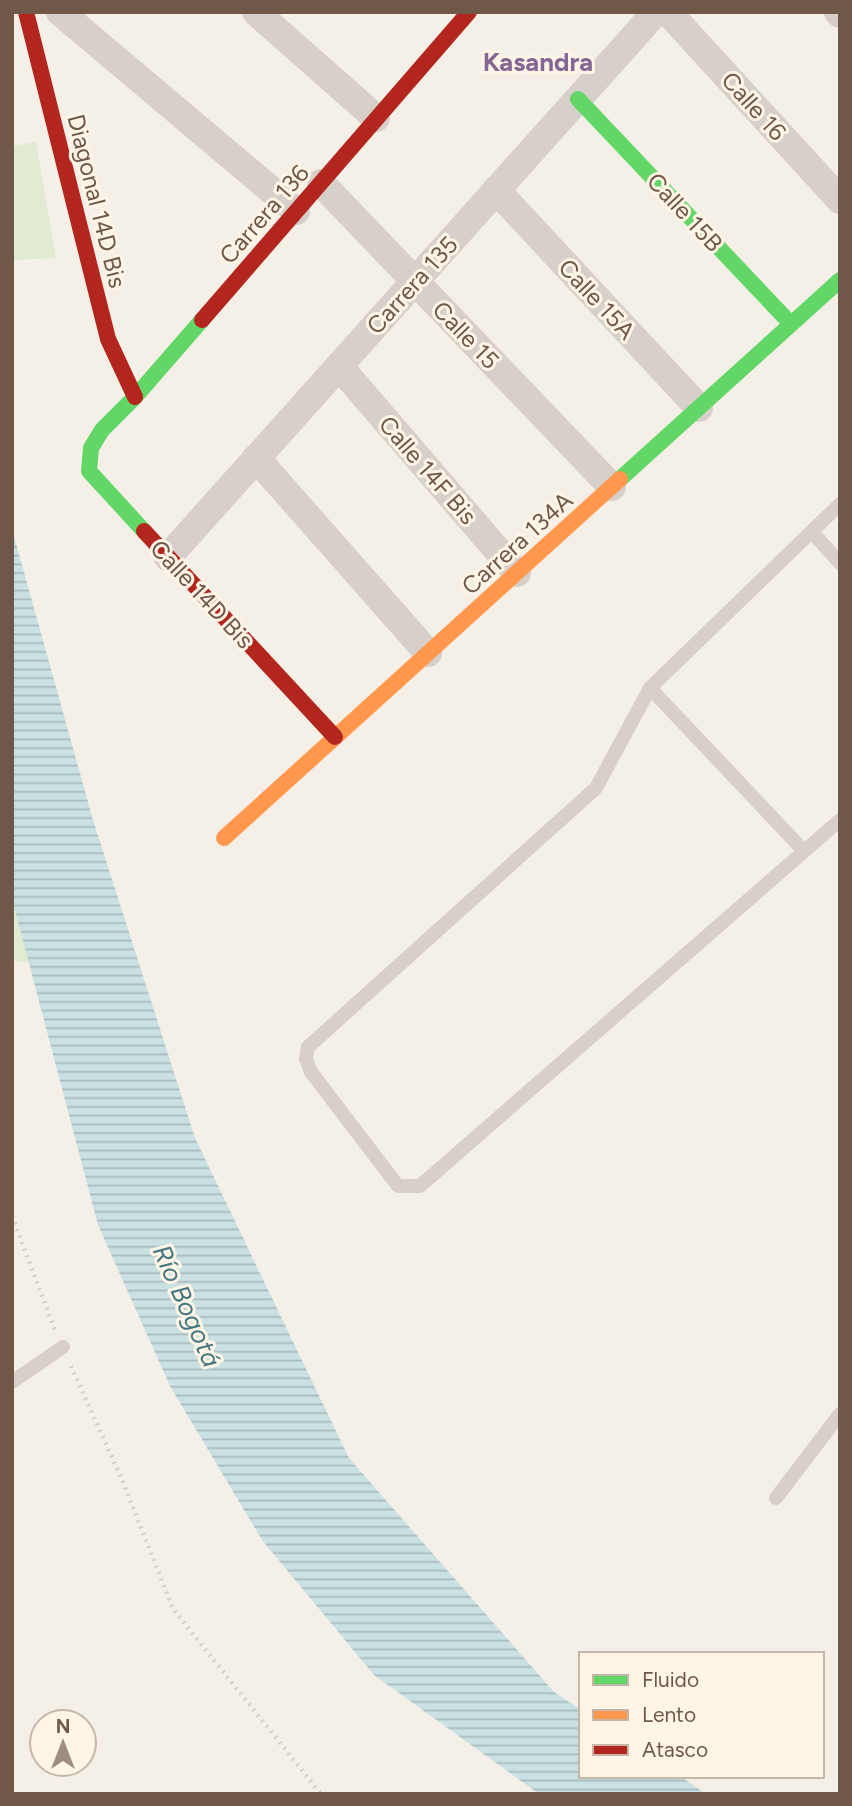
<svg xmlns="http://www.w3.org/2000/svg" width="852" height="1806" viewBox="0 0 852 1806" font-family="Figtree,sans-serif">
	<defs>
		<pattern id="water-rules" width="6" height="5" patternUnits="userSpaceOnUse" patternTransform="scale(1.75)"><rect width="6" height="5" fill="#cae1e4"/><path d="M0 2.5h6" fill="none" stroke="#a8b9bb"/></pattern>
	</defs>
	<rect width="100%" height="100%" fill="#f5f0e7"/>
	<g fill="#e0ebd2">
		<path d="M36 142 56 258 12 260V146Z"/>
		<path d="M12 899 29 962 12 961Z"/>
	</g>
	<path fill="url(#water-rules)" d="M12 529 93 820 195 1138 349 1458 554 1692 581 1710V1776H680L706 1794H539L374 1675 262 1540 170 1386 98 1225 12 899Z"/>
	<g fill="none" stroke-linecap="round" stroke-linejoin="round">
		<g stroke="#d6cfc9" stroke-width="4.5" stroke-dasharray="2 5" stroke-linecap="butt">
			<path d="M12 1216 55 1330"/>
			<path d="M71 1366 123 1482 173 1609 321 1794"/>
		</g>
		<g stroke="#d7cfc9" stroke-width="14">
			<path d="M840 504 650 688 596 788 308 1047 306 1059 311 1072 398 1186H420L840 820"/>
			<path d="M812 532 840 563"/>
			<path d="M650 688 804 851"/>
			<path d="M12 1382 63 1347"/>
			<path d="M776 1498 840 1414"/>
		</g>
		<g stroke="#d7cfc9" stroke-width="28">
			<path d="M60 12 296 211"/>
			<path d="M256 12 376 118"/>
			<path d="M668 12 840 200"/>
			<path d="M838 12 840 14"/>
			<path d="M321 183 612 487"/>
			<path d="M496 190 699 408"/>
			<path d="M339 366 517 573"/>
			<path d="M256 458 428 653"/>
			<path d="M168 557 656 12"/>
		</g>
		<g stroke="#63d668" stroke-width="16">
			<path d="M578 99 791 324"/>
			<path d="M620 479 840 280"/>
			<path d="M144 531 89 471 91 448 102 430 135 397 202 320"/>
		</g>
		<path stroke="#ff974d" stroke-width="16" d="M224 838 620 479"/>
		<g stroke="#b3261e" stroke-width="16">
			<path d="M26 12 108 339 135 397"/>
			<path d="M202 320 469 12"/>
			<path d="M144 531 335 737"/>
		</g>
	</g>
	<g text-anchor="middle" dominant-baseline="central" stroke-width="6" stroke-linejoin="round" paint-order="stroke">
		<g font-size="24" fill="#705849" stroke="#fef5e6">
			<text transform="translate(754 106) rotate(48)">Calle 16</text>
			<text transform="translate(97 201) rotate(76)">Diagonal 14D Bis</text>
			<text transform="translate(685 212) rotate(47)">Calle 15B</text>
			<text transform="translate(264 214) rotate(-49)">Carrera 136</text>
			<text transform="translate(412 285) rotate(-48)">Carrera 135</text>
			<text transform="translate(597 299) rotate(47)">Calle 15A</text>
			<text transform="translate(466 335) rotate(46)">Calle 15</text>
			<text transform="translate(428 470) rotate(49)">Calle 14F Bis</text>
			<text transform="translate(517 543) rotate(-42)">Carrera 134A</text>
			<text transform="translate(202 594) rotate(47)">Calle 14D Bis</text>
		</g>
		<g font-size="26" font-weight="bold" fill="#856593" stroke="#fef5e6">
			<text x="538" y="62">Kasandra</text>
		</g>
		<g font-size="26" font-style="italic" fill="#457782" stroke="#fef5e6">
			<text transform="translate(187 1306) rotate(66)">Río Bogotá</text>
		</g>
	</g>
	<rect width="852" height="1806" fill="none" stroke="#705849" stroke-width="28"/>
	<rect x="579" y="1652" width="245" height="126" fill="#fef5e6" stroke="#c5b6a7" stroke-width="2"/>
	<rect x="593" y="1675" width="35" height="10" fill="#63d668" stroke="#c5b6a7" stroke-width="2"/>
	<text x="642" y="1687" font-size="21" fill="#705849">Fluido</text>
	<rect x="593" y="1710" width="35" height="10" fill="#ff974d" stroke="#c5b6a7" stroke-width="2"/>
	<text x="642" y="1722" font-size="21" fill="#705849">Lento</text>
	<rect x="593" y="1745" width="35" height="10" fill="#b3261e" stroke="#c5b6a7" stroke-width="2"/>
	<text x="642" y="1757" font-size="21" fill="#705849">Atasco</text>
	<g transform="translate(63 1743)"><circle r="33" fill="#fef5e6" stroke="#c5b6a7" stroke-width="2"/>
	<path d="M0-5L12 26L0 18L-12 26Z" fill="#9f8d80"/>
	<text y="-10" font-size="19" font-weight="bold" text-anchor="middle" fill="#705849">N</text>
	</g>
</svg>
